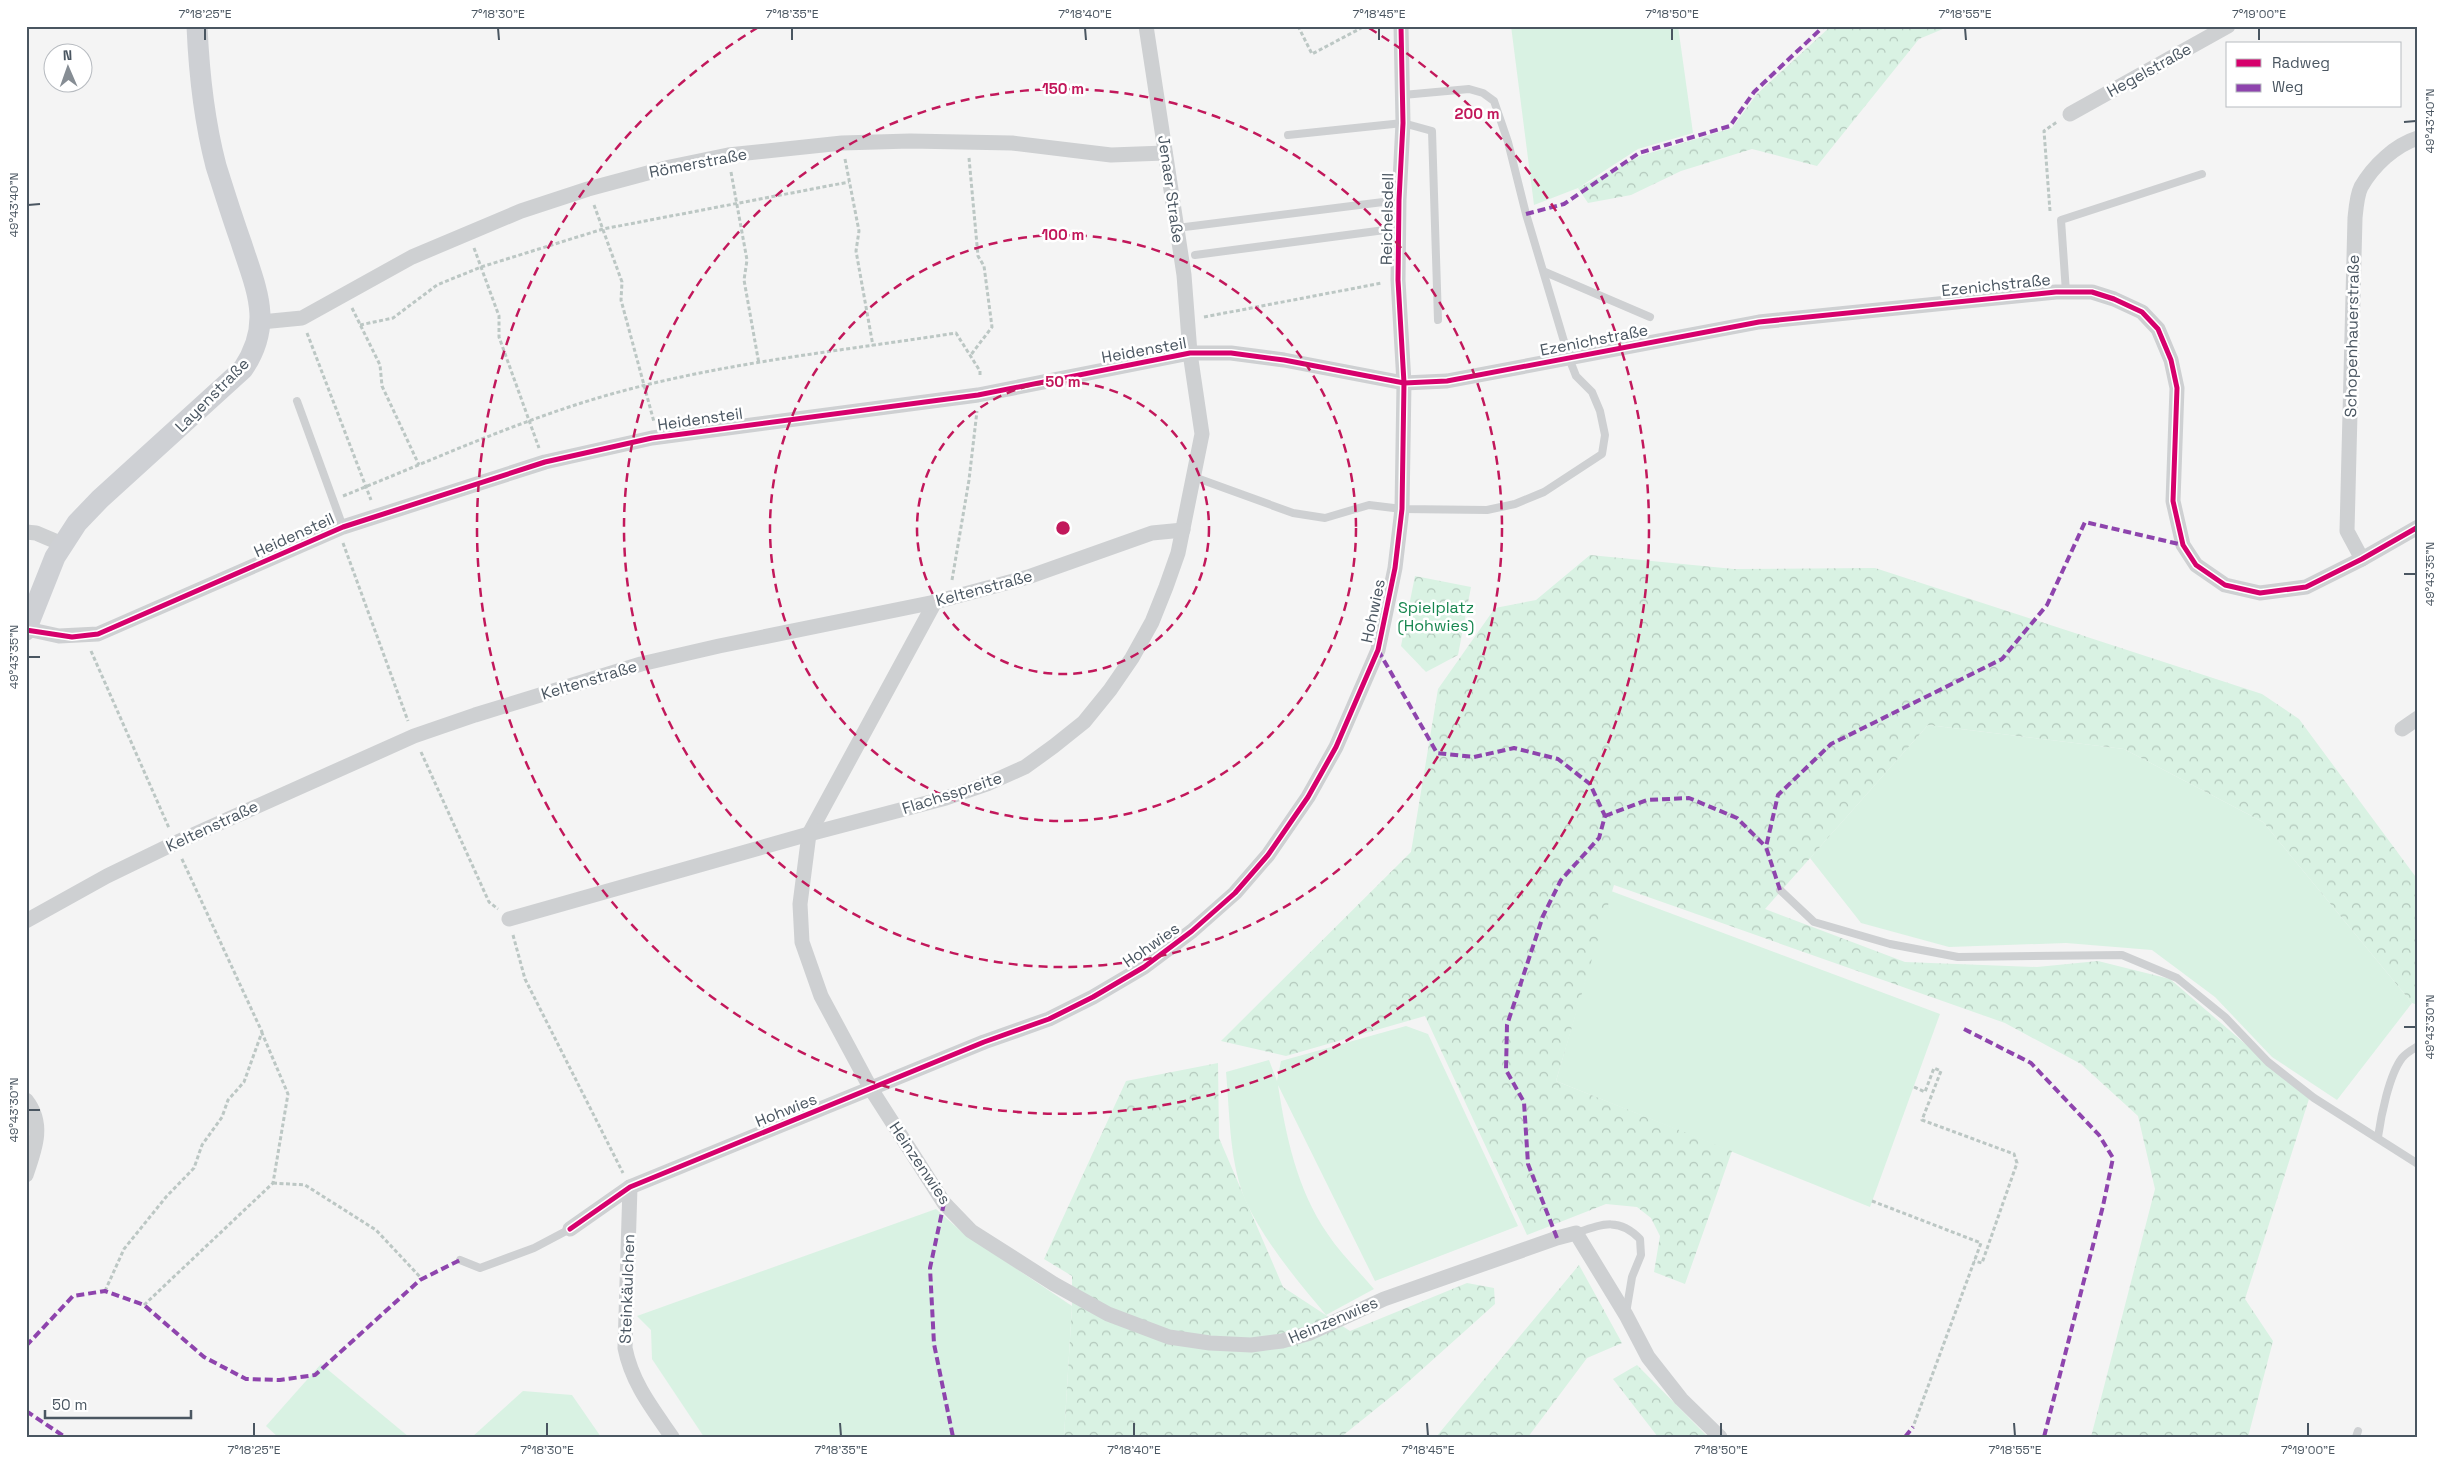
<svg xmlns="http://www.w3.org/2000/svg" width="2444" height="1463" viewBox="0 0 2444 1463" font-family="'Space Grotesk',sans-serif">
	<defs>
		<pattern id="forest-crowns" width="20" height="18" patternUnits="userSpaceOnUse" patternTransform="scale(1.25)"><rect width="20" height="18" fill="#d9f2e3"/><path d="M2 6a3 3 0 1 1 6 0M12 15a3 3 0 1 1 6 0" fill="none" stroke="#b2c7bb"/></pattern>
	</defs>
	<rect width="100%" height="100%" fill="#f4f4f4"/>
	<g fill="#d9f2e3">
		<path d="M1511 26H1678L1693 133 1638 149 1578 188 1534 205Z"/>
		<path d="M1928 725 2124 749 2263 822 2412 1003 2337 1100 2272 1057 2215 997 2152 950 2066 943 1949 947 1861 923 1810 858Z"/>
		<path d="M1611 891 1940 1014 1870 1207 1556 1081Z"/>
		<path d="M1406 1026 1428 1034 1518 1226 1375 1281 1278 1085C1286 1137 1297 1189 1327 1233 1340 1253 1358 1270 1374 1289L1326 1315C1297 1280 1267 1245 1247 1204 1229 1164 1230 1115 1226 1072L1269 1060 1277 1081 1281 1061Z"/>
		<path d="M936 1209 963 1233 1072 1306 1064 1437H704L652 1359 651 1330 637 1316Z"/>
		<path d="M321 1364 409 1437H278L266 1426Z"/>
		<path d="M523 1391 572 1395 601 1437H472Z"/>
	</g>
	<g fill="url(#forest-crowns)">
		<path d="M1831 26H1950L1919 39 1817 166 1752 149 1681 171 1631 195 1588 203 1578 188 1640 156 1732 128 1757 94Z"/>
		<path d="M1590 555 1734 569 1875 568 2262 694 2299 719 2418 880V1005L2412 1003 2263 822 2124 749 1928 725 1765 909 1905 962 2037 967 2098 961 2170 979 2309 1099 2245 1299 2273 1341 2248 1437H2091L2155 1189 2138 1116 2081 1064 2005 1023 1614 885 1556 1081 1732 1151 1685 1284 1654 1272 1660 1236 1651 1218 1637 1207 1606 1204 1527 1235 1425 1016 1286 1056 1221 1041 1411 852 1438 689 1495 608 1536 600Z"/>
		<path d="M1415 576 1471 587 1458 655 1426 672 1401 646Z"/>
		<path d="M1218 1063 1219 1138 1283 1287 1350 1331 1467 1283 1494 1288 1495 1304 1398 1391 1341 1437H1064L1072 1306V1276L1044 1259 1126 1081Z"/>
		<path d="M1579 1265 1622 1343 1587 1358 1528 1437H1436Z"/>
		<path d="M1637 1365 1708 1437H1658L1613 1379Z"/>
	</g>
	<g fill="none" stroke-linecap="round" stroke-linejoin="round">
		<g stroke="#bcc7c4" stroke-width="3" stroke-dasharray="4 2.5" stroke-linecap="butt">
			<path d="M1298 26 1312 54 1365 26"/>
			<path d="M969 158 978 256 984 266 992 327 970 356"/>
			<path d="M845 159 859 231 856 251 873 346"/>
			<path d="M731 172 747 260 744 280 759 364"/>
			<path d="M594 205 622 282 621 300 654 422"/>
			<path d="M2050 211 2044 131 2057 122"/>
			<path d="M474 248 499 316V337L539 448"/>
			<path d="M352 308 380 365 382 386 419 465"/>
			<path d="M1204 317 1382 283"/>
			<path d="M360 325 393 318 437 285 481 267 603 229 849 182"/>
			<path d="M307 333 371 500"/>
			<path d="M343 496C425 463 506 426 591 400 709 364 834 352 956 333L980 371V377"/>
			<path d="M343 543 408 721"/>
			<path d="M952 580 969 480 977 411"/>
			<path d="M91 651 169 828"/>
			<path d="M421 752 489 902 498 909"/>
			<path d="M513 935 525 979 623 1173"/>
			<path d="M1914 1087 1925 1092 1934 1068 1941 1071 1922 1120 2014 1154 2017 1163 1982 1263 1974 1261"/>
			<path d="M273 1183 305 1185 376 1230 422 1279"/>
			<path d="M1872 1201 1981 1243 1913 1427"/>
			<path d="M105 1291 124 1249 166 1197 194 1168 202 1145 222 1117 228 1100 244 1082 262 1032 181 857"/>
			<path d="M144 1305 273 1183 288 1094 262 1033"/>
		</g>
		<g stroke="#ced0d2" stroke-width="8">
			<path d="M1288 135 1403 123 1432 131 1438 320"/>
			<path d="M1177 228 1399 200"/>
			<path d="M1195 255 1400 228"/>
			<path d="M1545 272 1650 317"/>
			<path d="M2066 292 2061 220 2202 174"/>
			<path d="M297 401 343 527"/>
			<path d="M1194 477 1293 513 1325 518 1369 505 1402 509 1487 510 1515 504 1544 492 1602 454 1605 435 1600 411 1592 392 1576 376 1569 358 1526 214 1508 142 1494 101 1483 93 1469 89 1403 95"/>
			<path d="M1780 890 1814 922 1890 944 1958 957 2122 955 2177 978 2225 1017 2268 1062 2314 1098 2418 1164"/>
			<path d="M2378 1137C2381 1116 2389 1075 2402 1058 2406 1053 2413 1049 2418 1046"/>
			<path d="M1576 1233C1602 1224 1619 1217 1640 1239L1641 1255 1632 1277 1626 1313"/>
			<path d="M460 1260 480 1268 534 1248 570 1229"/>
			<path d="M2356 1437 2358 1431"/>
		</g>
		<g stroke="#ced0d2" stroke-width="15">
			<path d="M2070 114 2228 26"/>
			<path d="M261 322 302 318 412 257 521 211 588 189 670 167 728 155 842 143 910 141 1012 143 1111 155 1165 153"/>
			<path d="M26 532 36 533 62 544"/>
			<path d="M2362 559 2347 531 2355 218C2356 208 2357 195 2361 187 2373 166 2395 145 2418 138"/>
			<path d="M935 602 809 834 800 904 802 942 821 996 871 1089 944 1203 971 1231 1054 1284 1108 1314 1169 1337 1210 1343 1251 1345 1282 1341 1310 1333 1384 1299 1557 1238 1576 1233 1626 1315 1648 1357 1681 1399 1720 1437"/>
			<path d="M27 629 59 636 98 634 343 527 545 462 652 438 978 395 1190 353H1231L1284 360 1404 383 1447 381 1759 322 2056 292H2092L2114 299 2142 312 2158 329 2171 360 2177 388 2173 501 2183 545 2196 565 2225 585 2260 593 2306 587 2362 559 2418 527"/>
			<path d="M2402 729 2418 718"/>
			<path d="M509 919 809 834 946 798 987 784 1025 767 1054 746 1084 722 1110 690 1132 658 1152 622 1166 587 1178 553 1202 434 1190 353 1184 275 1146 26"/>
			<path d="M26 921 107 876 175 843 414 736 475 715 641 664 719 646 935 602 1028 577 1152 533 1183 530"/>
			<path d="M26 1100C45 1124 35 1149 26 1175"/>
			<path d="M630 1187 625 1348C632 1383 652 1408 672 1437"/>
			<path d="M570 1229 630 1187 984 1042 1049 1019 1093 997 1144 967 1192 931 1235 893 1268 855 1308 797 1336 747 1378 650 1395 568 1402 509 1404 383 1398 280 1399 200 1403 123 1401 26"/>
		</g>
		<path stroke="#ced0d4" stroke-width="21" d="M26 630 55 557 77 523 100 499 243 369C274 323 256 289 241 242 232 217 224 191 216 166 204 120 199 73 197 26"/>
		<g stroke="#8e44ad" stroke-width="4" stroke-dasharray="8 4" stroke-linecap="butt">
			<path d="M1526 214 1564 204 1639 153 1730 126 1754 92 1824 26"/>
			<path d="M1378 650 1437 753 1474 757 1514 748 1558 759 1590 784 1605 816 1599 838 1561 880 1543 916 1507 1025 1506 1070 1524 1102 1528 1164 1557 1238"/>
			<path d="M1605 816 1647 800 1689 798 1737 818 1766 847"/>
			<path d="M1780 890 1766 847 1778 795 1831 744 2002 659 2047 605 2085 522 2183 545"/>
			<path d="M1964 1029 2031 1063 2099 1135 2113 1158 2103 1206 2044 1437"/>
			<path d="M944 1203 930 1268 934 1344 953 1437"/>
			<path d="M26 1346 73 1296 105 1291 144 1305 204 1357 246 1379 280 1380 315 1375 420 1280 460 1260"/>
			<path d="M26 1411 65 1437"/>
			<path d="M1905 1437 1913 1427"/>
		</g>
		<defs>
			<g id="cycleway">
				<path d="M26 630 72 637 98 634 343 527 545 462 652 438 978 395 1190 353H1231L1284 360 1404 383 1447 381 1759 322 2056 292H2092L2114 299 2142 312 2158 329 2171 360 2177 388 2173 501 2183 545 2196 565 2225 585 2260 593 2306 587 2362 559 2418 527"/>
				<path d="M570 1229 630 1187 984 1042 1049 1019 1093 997 1144 967 1192 931 1235 893 1268 855 1308 797 1336 747 1378 650 1395 568 1402 509 1404 383 1398 280 1399 200 1403 123 1401 26"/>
			</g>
		</defs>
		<use href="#cycleway" stroke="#fff" stroke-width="8"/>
		<use href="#cycleway" stroke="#d6006c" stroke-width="5"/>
	</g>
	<path fill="none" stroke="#4a5661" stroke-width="2" d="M205 28V40M498 28 499 40M792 28V40M1085 28 1086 40M1379 28V40M1672 28V40M1965 28 1966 40M2259 28V40M2404 122 2416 121M28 205 40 204M2404 574H2416M28 657H40M2404 1027H2416M28 1110H40M254 1423V1436M547 1423V1436M840 1423 841 1436M1134 1423V1436M1427 1423 1428 1436M1721 1423V1436M2014 1423 2015 1436M2308 1423V1436"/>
	<g fill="none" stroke="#c2185b" stroke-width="2.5" stroke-dasharray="9 6">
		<circle cx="1063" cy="528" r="146"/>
		<circle cx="1063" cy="528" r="293"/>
		<circle cx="1063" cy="528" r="439"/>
		<path d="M1369 28A586 586 0 1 1 757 28"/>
	</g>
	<g text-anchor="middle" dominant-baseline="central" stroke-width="5" stroke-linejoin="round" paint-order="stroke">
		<g font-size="16" fill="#4a5661" stroke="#fff">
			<text transform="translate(2149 70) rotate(-29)">Hegelstraße</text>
			<text transform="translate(698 163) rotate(-11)">Römerstraße</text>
			<text transform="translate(1171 189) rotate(82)">Jenaer Straße</text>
			<text transform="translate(1387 219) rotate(-89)">Reichelsdell</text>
			<text transform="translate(1996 285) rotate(-6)">Ezenichstraße</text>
			<text transform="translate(2352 336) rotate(-89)">Schopenhauerstraße</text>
			<text transform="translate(1594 340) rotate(-11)">Ezenichstraße</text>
			<text transform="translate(1144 350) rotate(-10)">Heidensteil</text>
			<text transform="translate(212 395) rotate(-45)">Layenstraße</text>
			<text transform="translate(700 419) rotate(-8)">Heidensteil</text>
			<text transform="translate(294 535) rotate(-24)">Heidensteil</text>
			<text transform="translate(984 588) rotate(-15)">Keltenstraße</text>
			<text transform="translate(1373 611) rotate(-78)">Hohwies</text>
			<text transform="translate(589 680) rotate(-17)">Keltenstraße</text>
			<text transform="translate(952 793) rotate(-18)">Flachsspreite</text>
			<text transform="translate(212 826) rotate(-25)">Keltenstraße</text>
			<text transform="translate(1151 945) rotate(-35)">Hohwies</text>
			<text transform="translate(786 1110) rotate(-22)">Hohwies</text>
			<text transform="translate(920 1163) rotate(56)">Heinzenwies</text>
			<text transform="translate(627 1289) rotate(-88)">Steinkäulchen</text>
			<text transform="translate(1333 1320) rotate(-23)">Heinzenwies</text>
		</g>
		<g font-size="16" fill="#17864f" stroke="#fff">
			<text x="1436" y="607">Spielplatz<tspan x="1436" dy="18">(Hohwies)</tspan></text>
		</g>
	</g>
	<circle cx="1063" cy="528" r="8" fill="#c2185b" stroke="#fff" stroke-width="2.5"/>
	<g font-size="15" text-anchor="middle" font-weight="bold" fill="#c2185b" stroke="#fff" stroke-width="5" stroke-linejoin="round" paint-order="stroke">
		<text x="1063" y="94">150 m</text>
		<text x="1477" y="119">200 m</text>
		<text x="1063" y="240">100 m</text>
		<text x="1063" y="387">50 m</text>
	</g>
	<rect width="2444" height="1463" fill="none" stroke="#ffffff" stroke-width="55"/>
	<rect x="2226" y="42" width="175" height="65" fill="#ffffff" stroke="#b7bbc0"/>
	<rect x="2236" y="59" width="25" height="8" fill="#d6006c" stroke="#b7bbc0"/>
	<text x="2272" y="68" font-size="15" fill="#4a5661">Radweg</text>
	<rect x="2236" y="84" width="25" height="8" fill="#8e44ad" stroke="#b7bbc0"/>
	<text x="2272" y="92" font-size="15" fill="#4a5661">Weg</text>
	<g transform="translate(68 68) rotate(358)"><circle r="24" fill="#ffffff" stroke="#b7bbc0"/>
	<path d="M0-4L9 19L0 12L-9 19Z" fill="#868d94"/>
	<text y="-8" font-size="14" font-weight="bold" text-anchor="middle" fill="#4a5661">N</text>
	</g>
	<path d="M45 1410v8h146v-8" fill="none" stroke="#4a5661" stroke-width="2.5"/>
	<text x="52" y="1410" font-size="15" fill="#4a5661" stroke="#ffffff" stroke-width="4" paint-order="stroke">50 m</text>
	<rect x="28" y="28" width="2388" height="1408" fill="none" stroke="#4a5661" stroke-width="2"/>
	<g font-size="12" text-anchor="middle" fill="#4a5661">
		<text x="205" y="18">7°18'25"E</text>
		<text x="498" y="18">7°18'30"E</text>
		<text x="792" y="18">7°18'35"E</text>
		<text x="1085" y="18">7°18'40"E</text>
		<text x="1379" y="18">7°18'45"E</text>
		<text x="1672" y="18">7°18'50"E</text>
		<text x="1965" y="18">7°18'55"E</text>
		<text x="2259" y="18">7°19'00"E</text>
		<text transform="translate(2430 121) rotate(-90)" y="4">49°43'40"N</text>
		<text transform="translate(14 205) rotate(-90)" y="4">49°43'40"N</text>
		<text transform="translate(2430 574) rotate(-90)" y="4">49°43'35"N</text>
		<text transform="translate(14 657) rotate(-90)" y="4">49°43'35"N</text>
		<text transform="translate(2430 1027) rotate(-90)" y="4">49°43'30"N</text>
		<text transform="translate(14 1110) rotate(-90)" y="4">49°43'30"N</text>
		<text x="254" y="1454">7°18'25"E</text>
		<text x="547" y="1454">7°18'30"E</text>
		<text x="841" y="1454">7°18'35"E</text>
		<text x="1134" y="1454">7°18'40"E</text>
		<text x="1428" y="1454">7°18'45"E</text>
		<text x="1721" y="1454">7°18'50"E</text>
		<text x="2015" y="1454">7°18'55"E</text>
		<text x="2308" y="1454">7°19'00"E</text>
	</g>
</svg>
